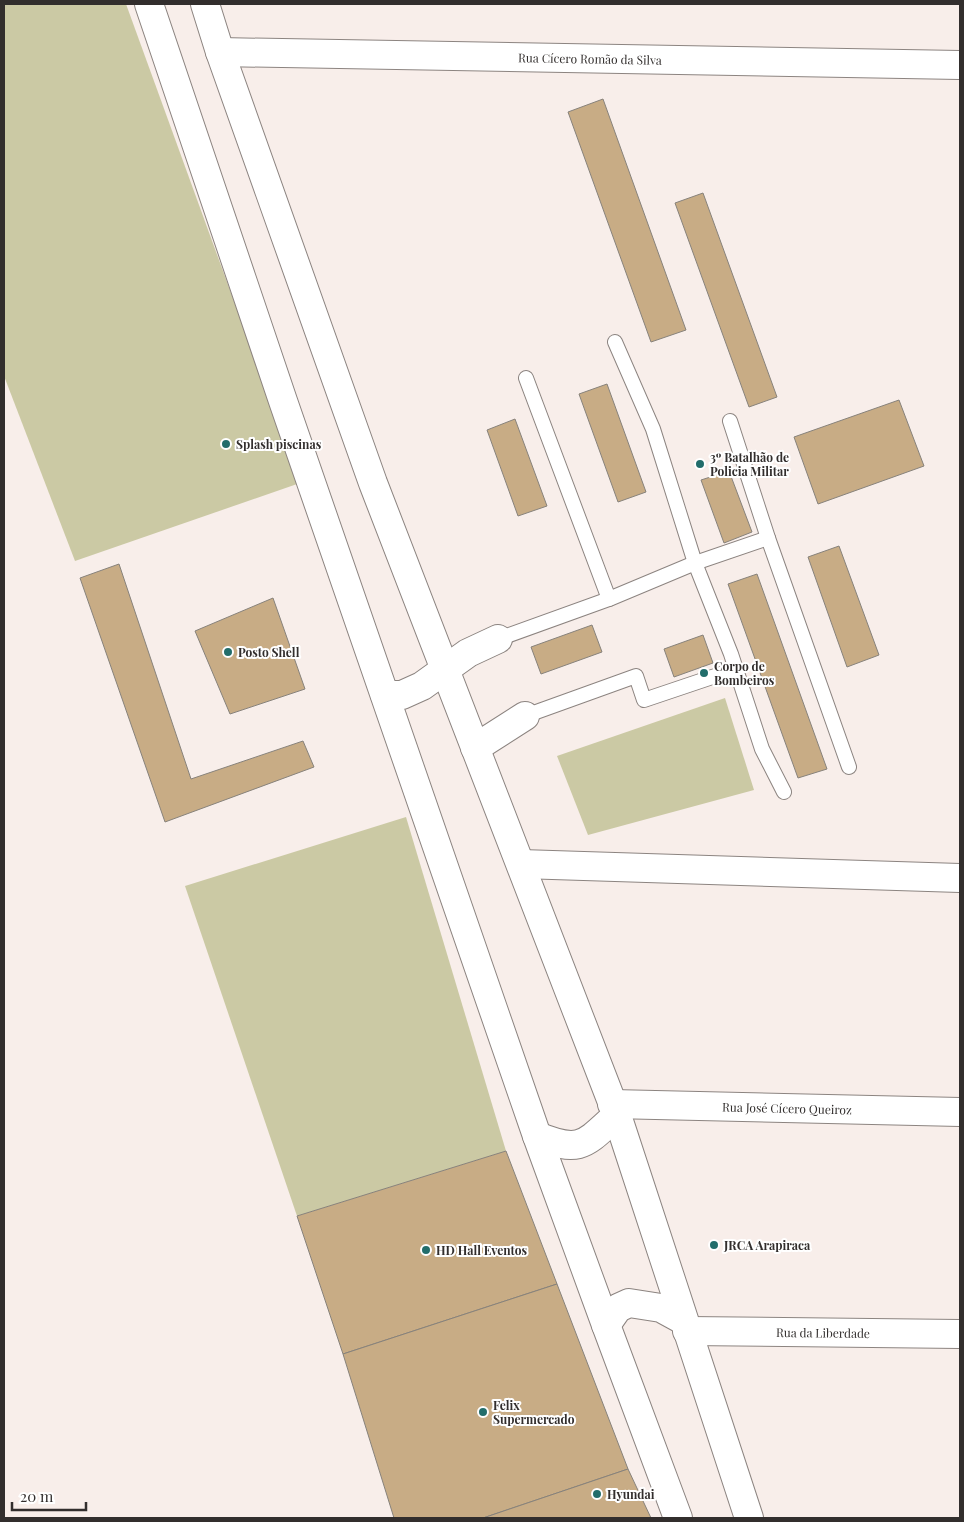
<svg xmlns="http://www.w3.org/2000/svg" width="964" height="1522" viewBox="0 0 964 1522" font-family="'Playfair Display',serif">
	<rect width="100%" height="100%" fill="#f8eeea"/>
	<g fill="#cbc9a4">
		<path d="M4 4H126L300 483 75 561 4 376Z"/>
		<path d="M725 698 754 790 588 835 557 756Z"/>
		<path d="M406 817 506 1151 297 1216 185 886Z"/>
	</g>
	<g fill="#c8ac85" stroke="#87827b">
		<path d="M603 99 686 330 651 342 568 112Z"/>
		<path d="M703 193 777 397 749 407 675 203Z"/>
		<path d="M607 384 646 492 618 502 579 394Z"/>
		<path d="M899 400 924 466 818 504 794 437Z"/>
		<path d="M515 419 547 506 518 516 487 430Z"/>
		<path d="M729 471 752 532 724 543 701 480Z"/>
		<path d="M839 546 879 655 847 667 808 557Z"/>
		<path d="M119 564 191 779 303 741 314 767 165 822 80 578Z"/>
		<path d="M757 574 827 769 798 778 728 584Z"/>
		<path d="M273 598 305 689 230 714 195 631Z"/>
		<path d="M592 625 602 652 541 674 531 647Z"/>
		<path d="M703 635 713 663 674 677 664 649Z"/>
		<path d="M506 1151 557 1284 343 1354 297 1216Z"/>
		<path d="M557 1284 628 1469 483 1518H394L343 1354Z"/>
		<path d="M628 1469 651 1518H483Z"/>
	</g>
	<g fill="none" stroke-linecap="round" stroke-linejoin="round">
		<defs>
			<g id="lane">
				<path d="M615 342 653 429 695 563 731 654 762 749 784 792"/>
				<path d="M526 378 609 599"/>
				<path d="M730 421 768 538 849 767"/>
				<path d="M498 639 609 599 695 563 768 538"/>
				<path d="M525 716 636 676 644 700 736 669"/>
			</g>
			<g id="street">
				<path id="s1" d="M220 52 960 65"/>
				<path d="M521 864 960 878"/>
				<path id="s2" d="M612 1104 960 1112"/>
				<path id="s3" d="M687 1331 960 1334"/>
			</g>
			<g id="highway">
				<path d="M149 4 283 401 537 1136 606 1325 678 1518"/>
				<path d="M205 4 220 52 373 483 617 1115 749 1518"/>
				<path d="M385 695H402L422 686 468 653 498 639"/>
				<path d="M475 748 525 716"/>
				<path d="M537 1136C581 1154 585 1144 617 1115"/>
				<path d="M606 1325 618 1308 629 1303 661 1308 683 1320"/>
			</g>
		</defs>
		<use href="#lane" stroke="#8c8480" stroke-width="16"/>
		<use href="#street" stroke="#8c8480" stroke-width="30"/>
		<use href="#highway" stroke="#8c8480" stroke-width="30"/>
		<use href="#lane" stroke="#fff" stroke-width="14"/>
		<use href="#street" stroke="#fff" stroke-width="28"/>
		<use href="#highway" stroke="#fff" stroke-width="28"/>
	</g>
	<g fill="#226d6b" stroke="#fff" stroke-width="2">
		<circle cx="226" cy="444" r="5"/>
		<circle cx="700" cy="464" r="5"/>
		<circle cx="228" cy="652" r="5"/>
		<circle cx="704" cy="673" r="5"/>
		<circle cx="714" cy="1245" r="5"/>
		<circle cx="426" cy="1250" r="5"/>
		<circle cx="483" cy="1412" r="5"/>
		<circle cx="597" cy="1494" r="5"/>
	</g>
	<g text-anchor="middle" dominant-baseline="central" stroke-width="4" stroke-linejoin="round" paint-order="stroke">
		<g font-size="12" fill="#322e2d" stroke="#fff">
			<text stroke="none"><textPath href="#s1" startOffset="370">Rua Cícero Romão da Silva</textPath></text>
			<text stroke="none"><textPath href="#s2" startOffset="175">Rua José Cícero Queiroz</textPath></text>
			<text stroke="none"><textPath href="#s3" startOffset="136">Rua da Liberdade</textPath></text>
		</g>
		<g font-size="12" font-weight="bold" fill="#322e2d" stroke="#fff" text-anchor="start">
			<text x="236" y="444">Splash piscinas</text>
			<text x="710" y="457">3º Batalhão de<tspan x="710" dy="14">Policia Militar</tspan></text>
			<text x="238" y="652">Posto Shell</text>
			<text x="714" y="666">Corpo de<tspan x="714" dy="14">Bombeiros</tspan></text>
			<text x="724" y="1245">JRCA Arapiraca</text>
			<text x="436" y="1250">HD Hall Eventos</text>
			<text x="493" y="1405">Felix<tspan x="493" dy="14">Supermercado</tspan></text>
			<text x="607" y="1494">Hyundai</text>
		</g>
	</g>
	<rect width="964" height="1522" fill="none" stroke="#322e2d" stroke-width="10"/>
	<path d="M12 1502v8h74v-8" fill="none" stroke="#322e2d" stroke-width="2.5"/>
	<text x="20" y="1502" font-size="15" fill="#322e2d" stroke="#ffffff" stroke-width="4" paint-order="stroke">20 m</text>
</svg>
